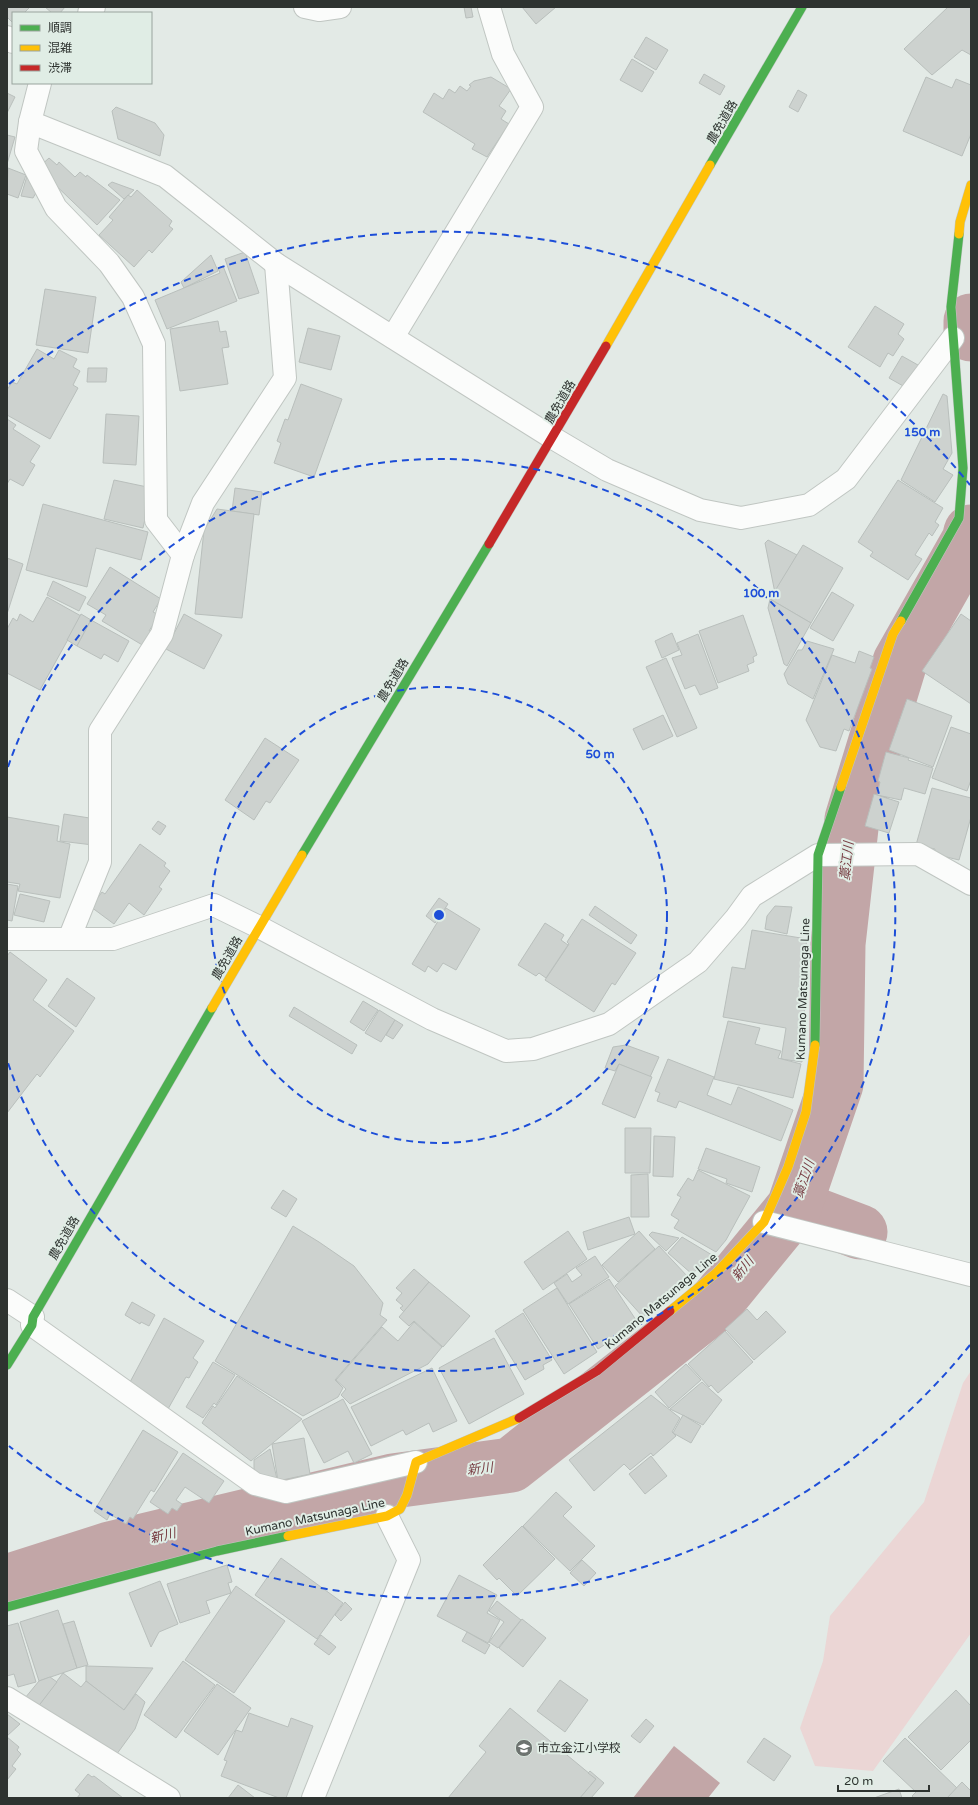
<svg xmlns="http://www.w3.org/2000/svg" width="978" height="1805" viewBox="0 0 978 1805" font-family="'Varela Round','Noto Sans JP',sans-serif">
	<rect width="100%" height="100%" fill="#e3eae6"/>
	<path fill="#ebd6d5" d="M971 1371V1633L873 1771 815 1766 800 1728 823 1661 830 1616 924 1502 963 1383Z"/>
	<path fill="#c2a6a7" d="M674 1746 720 1783 708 1798H633Z"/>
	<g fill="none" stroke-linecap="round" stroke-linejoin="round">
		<g stroke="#c2a6a7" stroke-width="55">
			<path d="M971 321V334"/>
			<path d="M794 1207 860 1232"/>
			<path d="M7 1582 110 1549 393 1481 511 1465 713 1306 794 1207 836 1084 838 944 852 819 900 662 969 540 971 532"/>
		</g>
	</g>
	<g fill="#cdd2cf" stroke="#b9bfbc">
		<path d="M7 7H30L24 13H13V23L7 17Z"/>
		<path d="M45 7H65L60 13H52Z"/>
		<path d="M464 7H471L473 17 466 18Z"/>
		<path d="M522 7H556L536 24Z"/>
		<path d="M948 7H971V55L962 50 932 75 904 49Z"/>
		<path d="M646 37 668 50 656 70 634 57Z"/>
		<path d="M632 59 654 72 642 92 620 80Z"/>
		<path d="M704 74 725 86 720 95 699 83Z"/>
		<path d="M491 77 511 89 499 106 506 111 501 119 509 124 487 157 472 149 475 144 423 112 434 93 443 99 449 89 455 93 460 86 467 91 471 86 469 85 474 81Z"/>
		<path d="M926 77 952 88 956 79 971 85V134L962 156 903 131Z"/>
		<path d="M798 90 807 95 798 112 789 107Z"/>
		<path d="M7 93 15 97 7 113Z"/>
		<path d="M116 107 155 123 164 135 160 156 118 139 112 111Z"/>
		<path d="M7 135 15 137 7 164Z"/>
		<path d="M49 158 57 165 59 162 75 177 80 172 86 177 87 175 120 200 97 225 46 176 39 167Z"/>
		<path d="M8 168 26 175 18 198 7 194Z"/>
		<path d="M27 176 37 191 33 198 21 196Z"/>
		<path d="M112 182 134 190 124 199 108 185Z"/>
		<path d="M137 190 172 221 169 226 173 229 152 253 149 250 134 267 99 235 113 220 109 217 128 195 131 197Z"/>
		<path d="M245 252 259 293 239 299 225 259Z"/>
		<path d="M211 255 218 271 184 288 181 282Z"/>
		<path d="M223 266 237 301 167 329 155 300 220 273 218 268Z"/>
		<path d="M45 289 96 297 88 353 36 345Z"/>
		<path d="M875 306 904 324 898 334 904 339 893 356 888 353 880 367 848 347Z"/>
		<path d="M218 321 220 332 226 331 229 347 222 348 228 384 180 391 170 329Z"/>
		<path d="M308 328 340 336 331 370 299 362Z"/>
		<path d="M37 349 54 359 59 350 77 359 73 367 80 371 73 385 78 388 50 439 7 415V390L12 382 17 384Z"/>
		<path d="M902 356 925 369 912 391 889 378Z"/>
		<path d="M88 368H107L106 382H87Z"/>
		<path d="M301 384 342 399 314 477 274 463 281 443 277 441 285 419 288 420Z"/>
		<path d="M943 394 947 396 952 453 943 469 953 475 935 502 901 480Z"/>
		<path d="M106 414 139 416 136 465 103 463Z"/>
		<path d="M7 419 16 425 13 429 40 446 30 462 35 465 23 486 10 479 7 484Z"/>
		<path d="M114 480 152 488 143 528 104 519Z"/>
		<path d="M898 480 943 508 935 522 939 525 932 536 929 533 915 555 922 559 908 580 870 556 873 552 858 542Z"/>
		<path d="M235 488 262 492 259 515 232 511Z"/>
		<path d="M43 504 148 532 141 560 96 548 87 587 26 570Z"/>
		<path d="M217 509 254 514 242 618 195 614 204 530Z"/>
		<path d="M768 540 797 555 775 593 765 543Z"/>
		<path d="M803 545 843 568 811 623 770 599Z"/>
		<path d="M7 558 23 564 7 614Z"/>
		<path d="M110 567 161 599 153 612 159 615 149 631 152 633 144 646 102 621 106 615 87 604Z"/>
		<path d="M53 581 86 597 79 611 47 595Z"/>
		<path d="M832 592 854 605 833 641 810 628Z"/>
		<path d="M47 597 81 616 40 690 7 673V629L13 618 17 621 20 614 33 622Z"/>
		<path d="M770 599 811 623 787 666 784 664 768 608Z"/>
		<path d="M81 614 91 620 77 646 67 640Z"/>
		<path d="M184 614 222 635 204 669 166 649Z"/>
		<path d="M961 614 971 621V704L922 671Z"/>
		<path d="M743 615 757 655 753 657 754 662 747 665 749 671 718 683 699 631Z"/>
		<path d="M91 620 129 641 118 662 104 654 101 659 77 646Z"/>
		<path d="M672 633 679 650 662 658 655 641Z"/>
		<path d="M698 634 718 688 700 695 695 685 685 689 672 658 682 655 677 643Z"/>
		<path d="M807 641 834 649 813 699 788 684 784 674 798 650H802Z"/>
		<path d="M859 651 874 657 870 668 872 669 849 731 844 729 836 751 820 747 806 720 832 655 855 663Z"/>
		<path d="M666 658 697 728 677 737 646 667Z"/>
		<path d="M907 699 952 716 933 767 889 750Z"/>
		<path d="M663 715 673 736 643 750 633 729Z"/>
		<path d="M951 727 971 734V780L967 791 932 778Z"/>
		<path d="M265 738 299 760 270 803 266 801 254 820 225 800Z"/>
		<path d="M886 752 909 758 908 760 933 768 925 794 904 788 901 800 877 795 880 782 878 781Z"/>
		<path d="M932 788 971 798V817L959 860 934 854 935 849 916 845Z"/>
		<path d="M874 794 899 802 889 833 865 826Z"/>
		<path d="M64 814 96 819 93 845 60 841Z"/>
		<path d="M7 817 59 826 57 841 70 844 60 898 18 891 20 884 7 882Z"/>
		<path d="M158 821 166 826 160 835 152 829Z"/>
		<path d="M140 844 166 863 164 866 170 871 159 887 162 889 144 915 129 903 114 924 91 907 102 892 105 894Z"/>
		<path d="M7 884 18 886 12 921 7 920Z"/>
		<path d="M20 894 50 901 44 922 14 915Z"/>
		<path d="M439 898 448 904 435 923 426 916Z"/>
		<path d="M595 906 637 935 631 944 589 915Z"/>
		<path d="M775 906 792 907 787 934 765 929 767 916Z"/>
		<path d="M446 908 480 929 456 970 443 963 437 972 428 966 425 972 412 964Z"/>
		<path d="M582 919 636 953 615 985 612 983 594 1012 545 980 569 944 567 942Z"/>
		<path d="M545 923 564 935 561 940 568 945 546 978 539 973 536 976 518 965Z"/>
		<path d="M752 930 807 939 805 952 804 1045H803L802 1062 781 1059 786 1028 723 1017 732 967 745 969Z"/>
		<path d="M10 952 47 980 33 1000 74 1031 40 1077 37 1074 7 1113V956Z"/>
		<path d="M67 978 95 998 76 1027 48 1006Z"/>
		<path d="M363 1001 378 1010 364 1031 350 1022Z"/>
		<path d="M294 1007 357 1045 352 1054 289 1016Z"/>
		<path d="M379 1010 395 1020 381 1042 365 1033Z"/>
		<path d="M395 1020 403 1025 393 1039 386 1035Z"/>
		<path d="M728 1021 760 1028 755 1044 781 1051 778 1058 801 1064 793 1098 714 1079Z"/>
		<path d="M626 1045 659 1057 650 1077 619 1064 615 1071 605 1068 613 1047Z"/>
		<path d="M668 1059 714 1077 707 1095 731 1105 738 1087 793 1110 781 1141 679 1101 676 1108 657 1101 660 1093 655 1091Z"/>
		<path d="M619 1064 652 1077 635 1118 602 1104Z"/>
		<path d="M625 1128H651L650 1173H625Z"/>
		<path d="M654 1136 675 1137 673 1177 653 1176Z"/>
		<path d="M706 1148 760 1167 752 1192 726 1183 727 1179 698 1169Z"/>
		<path d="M698 1170 750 1196 726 1240 716 1252 674 1228 679 1220 671 1215 681 1197 677 1195 688 1178 693 1181Z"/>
		<path d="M648 1174 649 1217H631V1175Z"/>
		<path d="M283 1190 297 1199 286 1217 271 1208Z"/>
		<path d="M629 1217 635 1234 588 1250 583 1232Z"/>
		<path d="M293 1226 319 1242 354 1266 383 1303 380 1315 387 1320 335 1380 343 1388 338 1397 303 1416 215 1361Z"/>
		<path d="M568 1231 587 1259 543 1290 524 1262Z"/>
		<path d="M639 1231 655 1249 618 1282 602 1265Z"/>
		<path d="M652 1232 679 1238 666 1251 649 1235Z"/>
		<path d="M682 1237 712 1255 692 1274 668 1253Z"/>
		<path d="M659 1246 688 1277 643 1317 615 1286Z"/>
		<path d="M595 1256 609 1277 568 1304 554 1283 567 1274 572 1282 582 1275 576 1268Z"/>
		<path d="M414 1269 429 1282 404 1312 400 1308 403 1306 396 1300 402 1293 396 1288Z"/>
		<path d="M609 1279 638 1323 598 1349 569 1304Z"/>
		<path d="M429 1282 470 1316 443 1347 414 1321 409 1326 399 1317Z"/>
		<path d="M557 1288 597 1352 564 1374 523 1310Z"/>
		<path d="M132 1302 155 1315 149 1326 141 1322 140 1324 125 1315Z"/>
		<path d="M747 1309 757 1320 766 1311 786 1332 754 1360 725 1329Z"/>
		<path d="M523 1313 552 1360 543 1365 544 1369 525 1380 495 1331Z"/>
		<path d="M164 1318 204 1341 193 1358 198 1362 189 1378 186 1377 168 1409 129 1384Z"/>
		<path d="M414 1322 442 1347 428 1364 350 1404 341 1395 346 1389 336 1380 382 1327 398 1341Z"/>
		<path d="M725 1331 753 1362 718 1393 711 1385 709 1387 688 1364Z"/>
		<path d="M494 1338 524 1394 469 1424 439 1368Z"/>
		<path d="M213 1362 235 1375 216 1405 214 1403 203 1418 186 1407Z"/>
		<path d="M686 1364 701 1380 669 1408 655 1392Z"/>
		<path d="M432 1368 457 1421 433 1432 429 1423 406 1435 403 1430 371 1446 351 1407Z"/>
		<path d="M237 1376 302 1419 251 1461 202 1423 213 1406 215 1408Z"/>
		<path d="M702 1382 722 1400 703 1425 670 1409Z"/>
		<path d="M651 1395 680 1418 672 1432 676 1436 653 1456 651 1453 630 1470 624 1464 594 1491 569 1460Z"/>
		<path d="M343 1399 372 1454 354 1463 348 1451 324 1463 302 1421Z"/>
		<path d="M683 1415 701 1426 691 1443 673 1433Z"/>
		<path d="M143 1430 178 1452 154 1492 151 1490 133 1519 130 1517 126 1524 110 1514 107 1520 94 1511Z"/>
		<path d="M304 1438 310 1474 278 1481 272 1444Z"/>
		<path d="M270 1449 277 1479 254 1473V1460Z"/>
		<path d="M183 1453 224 1481 209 1503 185 1487 176 1500 182 1504 177 1511 172 1508 168 1514 150 1502Z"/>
		<path d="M651 1456 667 1476 645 1494 629 1474Z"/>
		<path d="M556 1492 572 1507 563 1516 595 1546 570 1571 523 1526Z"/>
		<path d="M522 1526 555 1559 517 1596 499 1578 497 1580 483 1565Z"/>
		<path d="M281 1558 343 1603 317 1639 255 1595Z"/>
		<path d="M582 1560 596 1573 584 1586 570 1573Z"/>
		<path d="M227 1565 232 1582 228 1583 231 1593 206 1601 210 1613 180 1623 167 1584Z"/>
		<path d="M459 1575 497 1595 487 1613 500 1620 488 1643 437 1616Z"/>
		<path d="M160 1581 178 1624 159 1632 151 1647 129 1593Z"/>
		<path d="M236 1586 285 1621 234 1693 185 1660Z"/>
		<path d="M497 1601 521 1620 498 1648 489 1642 504 1622 489 1611Z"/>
		<path d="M345 1602 352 1609 341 1621 335 1615Z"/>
		<path d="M58 1610 77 1668 39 1681 20 1622Z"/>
		<path d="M522 1619 546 1638 523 1667 499 1648Z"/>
		<path d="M74 1621 88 1665 77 1668 63 1624Z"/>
		<path d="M18 1623 36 1682 18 1687 14 1674 7 1676V1626Z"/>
		<path d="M467 1632 490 1645 485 1654 462 1641Z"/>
		<path d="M321 1635 336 1647 329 1655 314 1644Z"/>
		<path d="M183 1661 215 1685 176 1738 144 1715Z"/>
		<path d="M86 1666 153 1668 124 1710 86 1681Z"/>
		<path d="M63 1673 81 1687 86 1681 124 1710 136 1694 145 1702 135 1729 111 1762 36 1709Z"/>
		<path d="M50 1677 57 1682 37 1708 25 1698 39 1681Z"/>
		<path d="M560 1680 588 1700 565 1732 537 1711Z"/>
		<path d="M217 1684 251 1708 218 1755 184 1731Z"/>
		<path d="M956 1690 971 1706V1740L941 1770 908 1737Z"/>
		<path d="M510 1708 596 1779 580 1798H448L486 1752 479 1746Z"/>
		<path d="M249 1713 288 1727 291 1718 313 1726 286 1798H279L221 1776 227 1761 224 1760 236 1730 242 1732Z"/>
		<path d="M7 1714 20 1724 7 1736Z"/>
		<path d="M646 1719 654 1726 640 1743 631 1736Z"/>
		<path d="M7 1737 19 1747 17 1750 21 1754 12 1766 16 1769 7 1780Z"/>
		<path d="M764 1738 791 1756 774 1781 747 1762Z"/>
		<path d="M905 1738 957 1788 947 1798H914L912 1796 916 1792 883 1761Z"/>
		<path d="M590 1771 604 1783 591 1798H580L596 1779 588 1773Z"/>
		<path d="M88 1774 92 1777 94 1776 123 1798H77L80 1794 75 1790Z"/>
		<path d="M962 1782 971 1791V1798H947Z"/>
		<path d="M238 1785 255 1798H228Z"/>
		<path d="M899 1789 902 1798H874Z"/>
	</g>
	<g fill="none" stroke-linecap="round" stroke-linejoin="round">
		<defs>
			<g id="street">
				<path d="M305 7 319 10 340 7"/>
				<path d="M89 13 94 7"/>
				<path d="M7 37 13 42"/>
				<path d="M40 83 30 122 26 151 56 208 109 263 133 297 154 344 156 520 183 555"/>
				<path d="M30 122 165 176 276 264 553 438 607 470 700 510 741 518 809 505 846 479 953 338"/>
				<path d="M393 337 532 107 503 54 489 7"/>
				<path d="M7 939H113L214 905 259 927 432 1019 506 1051 533 1049 609 1024 698 962 736 918 752 896 818 855 918 854 971 884"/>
				<path d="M69 939 100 862V731L162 634 183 555 203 503 285 378 276 264"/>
				<path d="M764 1222 971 1275"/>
				<path d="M7 1300 33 1317"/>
				<path d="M32 1325 255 1484 286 1492 416 1462"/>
				<path d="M7 1698 169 1798"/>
				<path d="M313 1798 409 1560 387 1516"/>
			</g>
			<g id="fast">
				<path d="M710 165 802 7"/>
				<path d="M901 621 959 518 963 468 951 307 959 234"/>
				<path d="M302 855 489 544"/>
				<path d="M815 1045 818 855 841 787"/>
				<path d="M7 1365 32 1325 33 1317 212 1008"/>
				<path d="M7 1607 217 1551 288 1536"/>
			</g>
			<g id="slow">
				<path d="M959 234 960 222 971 185"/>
				<path d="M606 346 710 165"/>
				<path d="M841 787 893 634 901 621"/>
				<path d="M212 1008 302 855"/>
				<path d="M670 1311 716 1273 764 1222 788 1167 806 1112 815 1045"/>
				<path d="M288 1536 387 1516 400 1509 407 1495 416 1462 519 1418"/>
			</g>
			<g id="jam">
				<path d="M489 544 606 346"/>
				<path d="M519 1418 597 1371 670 1311"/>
			</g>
		</defs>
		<use href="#street" stroke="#c0c6c2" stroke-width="24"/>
		<use href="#fast" stroke="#c0c6c2" stroke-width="10"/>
		<use href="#slow" stroke="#c0c6c2" stroke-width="10"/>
		<use href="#jam" stroke="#c0c6c2" stroke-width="10"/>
		<use href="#street" stroke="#fbfcfb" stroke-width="22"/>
		<use href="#fast" stroke="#4caf50" stroke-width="9"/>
		<use href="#slow" stroke="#ffc107" stroke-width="9"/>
		<use href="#jam" stroke="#c62828" stroke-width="9"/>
	</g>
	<g fill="none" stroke="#1d4ed8" stroke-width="2" stroke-dasharray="7 5">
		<circle cx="439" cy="915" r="228"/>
		<path d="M8 767A456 456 0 1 1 8 1063"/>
		<path d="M970 1345A683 683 0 0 1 9 1446M9 384A683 683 0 0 1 970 485"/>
	</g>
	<defs>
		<symbol id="school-disc" viewBox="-11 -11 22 22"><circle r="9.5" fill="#6d7370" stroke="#e0ede5"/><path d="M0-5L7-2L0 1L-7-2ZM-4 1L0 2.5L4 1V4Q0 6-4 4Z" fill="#fff"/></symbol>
	</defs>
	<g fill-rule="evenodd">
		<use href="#school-disc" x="514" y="1738" width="20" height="20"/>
	</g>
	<g text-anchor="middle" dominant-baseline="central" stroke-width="4" stroke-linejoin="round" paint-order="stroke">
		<g font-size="12" fill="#2e3330" stroke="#e0ede5">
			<text transform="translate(722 122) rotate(-60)">農免道路</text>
			<text transform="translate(560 402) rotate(-60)">農免道路</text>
			<text transform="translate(393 680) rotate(-59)">農免道路</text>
			<text transform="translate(227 958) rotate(-60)">農免道路</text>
			<text transform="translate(803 989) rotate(-88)">Kumano Matsunaga Line</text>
			<text transform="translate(64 1238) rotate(-60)">農免道路</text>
			<text transform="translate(661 1301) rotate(-40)">Kumano Matsunaga Line</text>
			<text transform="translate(315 1517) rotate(-12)">Kumano Matsunaga Line</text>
		</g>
		<g font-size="12" fill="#2e3330" stroke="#e0ede5" text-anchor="start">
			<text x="537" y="1748">市立金江小学校</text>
		</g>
		<g font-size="13" font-style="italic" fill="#773c42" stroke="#e0ede5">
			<text transform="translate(847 861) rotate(-84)">藁江川</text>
			<text transform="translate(804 1179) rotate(-71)">藁江川</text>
			<text transform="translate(743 1269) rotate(-51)">新川</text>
			<text transform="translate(480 1469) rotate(-7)">新川</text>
			<text transform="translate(163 1536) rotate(-14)">新川</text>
		</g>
	</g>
	<circle cx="439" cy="915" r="6" fill="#1d4ed8" stroke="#e0ede5" stroke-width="2"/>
	<g font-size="12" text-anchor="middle" font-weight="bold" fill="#1d4ed8" stroke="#e0ede5" stroke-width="4" stroke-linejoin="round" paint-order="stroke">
		<text x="922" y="436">150 m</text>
		<text x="761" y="597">100 m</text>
		<text x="600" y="758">50 m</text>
	</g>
	<rect width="978" height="1805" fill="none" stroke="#2e3330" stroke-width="16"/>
	<rect x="12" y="12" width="140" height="72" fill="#e0ede5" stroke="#99a39d"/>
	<rect x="20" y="25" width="20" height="6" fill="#4caf50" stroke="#99a39d"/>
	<text x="48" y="32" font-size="12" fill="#2e3330">順調</text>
	<rect x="20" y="45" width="20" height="6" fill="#ffc107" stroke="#99a39d"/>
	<text x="48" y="52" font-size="12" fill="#2e3330">混雑</text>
	<rect x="20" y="65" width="20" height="6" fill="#c62828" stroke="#99a39d"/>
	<text x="48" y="72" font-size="12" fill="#2e3330">渋滞</text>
	<path d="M838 1785v6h91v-6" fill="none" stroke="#2e3330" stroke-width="2"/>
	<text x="844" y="1785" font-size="12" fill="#2e3330" stroke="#e0ede5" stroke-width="3" paint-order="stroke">20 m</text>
</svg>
